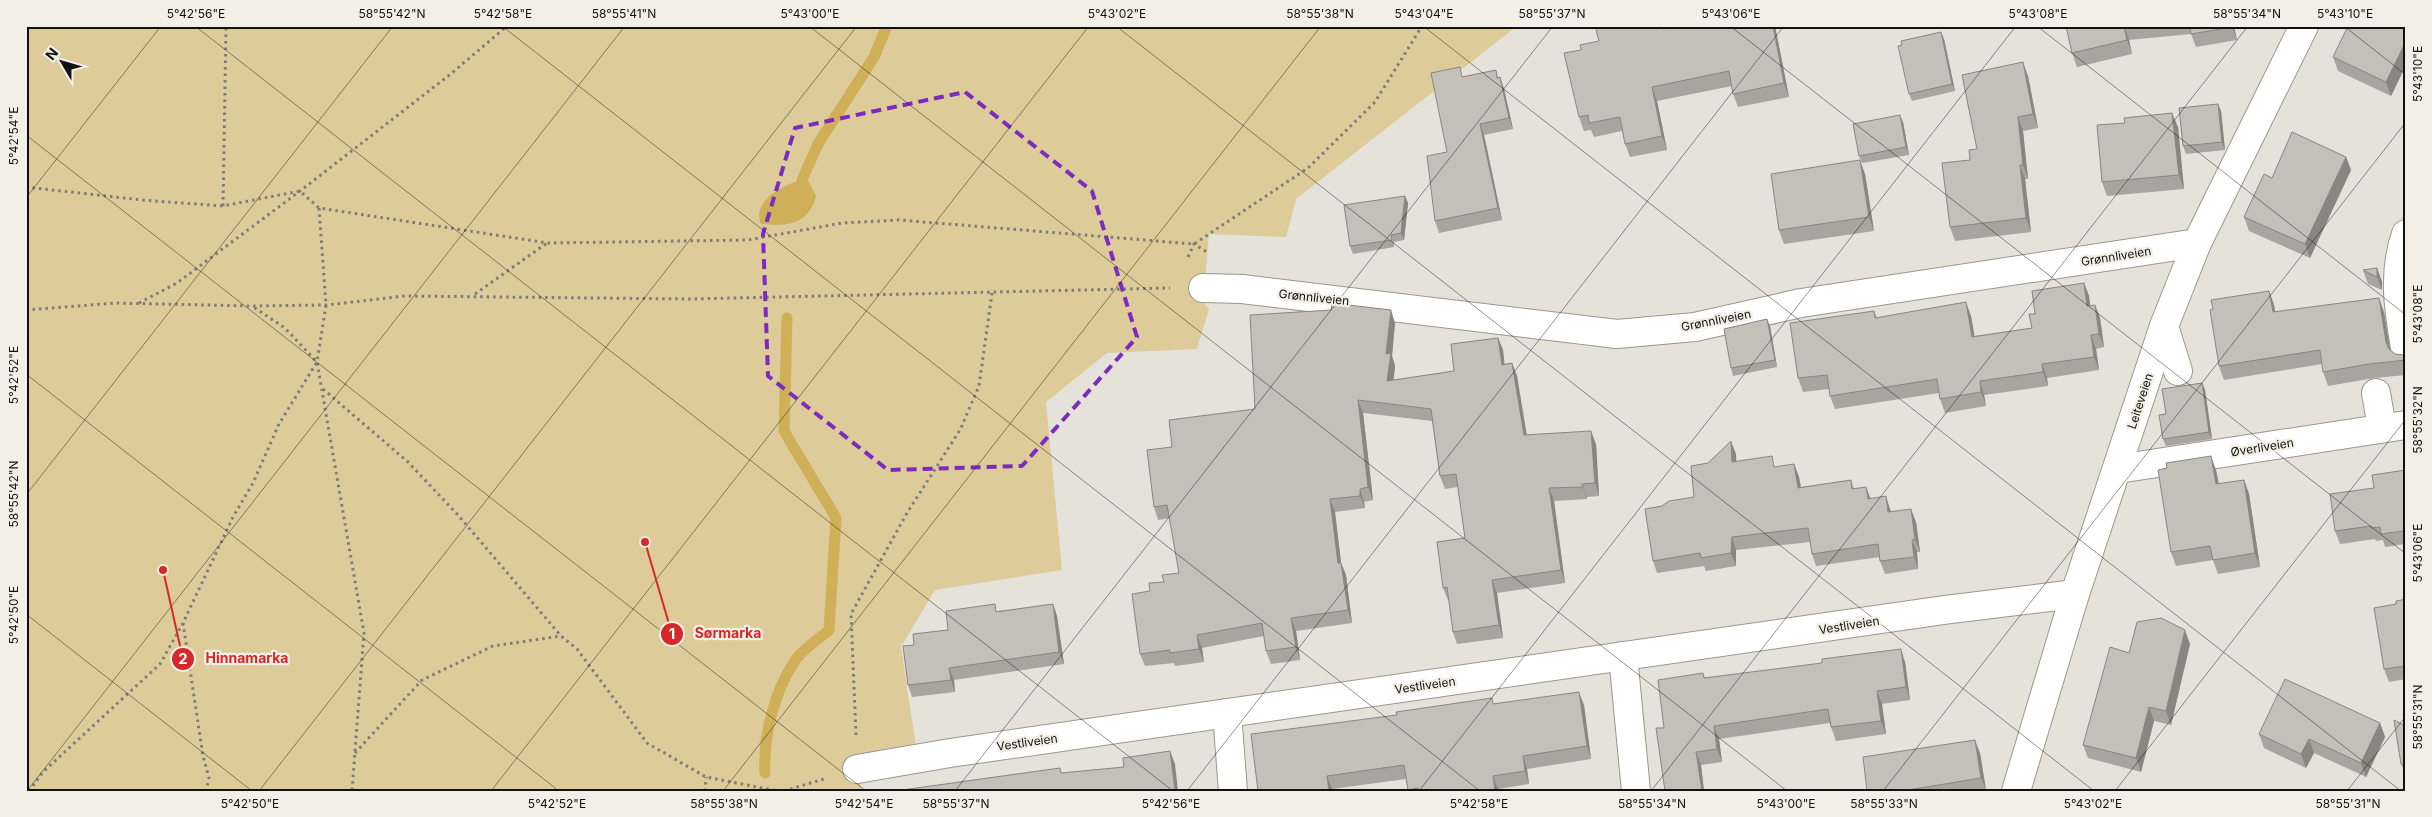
<svg xmlns="http://www.w3.org/2000/svg" width="2432" height="817" viewBox="0 0 2432 817" font-family="Inter,sans-serif">
	<rect width="100%" height="100%" fill="#e5e2da"/>
	<path fill="#ddcb99" d="M26 26H1517L1296 199 1286 237 1209 234 1203 302 1209 309 1197 349 1107 353 1046 402 1062 570 935 590 901 647 916 747 861 759V791H26Z"/>
	<path fill="#cfb059" d="M802 180 809 182 816 196C809 224 788 227 761 224 751 201 784 184 802 180Z"/>
	<g fill="none" stroke-linecap="round" stroke-linejoin="round">
		<g stroke="#cfb059" stroke-width="11">
			<path d="M802 180 818 144 874 57 887 26"/>
			<path d="M765 773C763 737 774 693 794 662 801 650 818 640 829 630L836 518 784 431 787 318"/>
		</g>
		<defs>
			<g id="minor">
				<path d="M2406 234C2392 273 2399 314 2406 353"/>
				<path d="M1203 288 1242 289 1617 334 1695 327 1801 303 2197 243"/>
				<path d="M2164 326 2178 371"/>
				<path d="M2376 393 2382 428"/>
				<path d="M2118 469 2406 425"/>
				<path d="M1623 656 1636 791"/>
				<path d="M1227 713 1233 791"/>
				<path d="M857 769 950 753 1944 610 2075 594"/>
				<path d="M2016 791 2075 594 2164 326 2197 243 2304 26"/>
			</g>
		</defs>
		<use href="#minor" stroke="#99978f" stroke-width="30"/>
		<g stroke="#7e7c77" stroke-width="3" stroke-dasharray="2.5 4" stroke-linecap="butt">
			<path d="M26 187 142 200 223 206 300 191 319 208 548 243 748 240 842 223 899 220 1194 244 1308 168 1375 102 1422 26"/>
			<path d="M223 206 226 26"/>
			<path d="M319 208 326 305 317 362 364 633 352 791"/>
			<path d="M1188 257 1194 244 1207 252"/>
			<path d="M475 294 547 243"/>
			<path d="M139 303 177 283 300 191 452 73 507 26"/>
			<path d="M26 310 115 303 252 306 326 305 405 296 691 299 1170 288"/>
			<path d="M323 389 408 462 458 515 561 636 577 649 647 743 706 777 778 791"/>
			<path d="M183 623 203 756 209 778 206 791"/>
			<path d="M856 735 851 614 907 513 960 430 979 386 992 293"/>
			<path d="M355 753 422 680 493 646 561 636"/>
			<path d="M29 791 43 772 160 664 183 623 233 517 253 483 279 424 317 362 285 328 252 306"/>
			<path d="M705 791 706 777"/>
			<path d="M784 791 824 779"/>
		</g>
		<use href="#minor" stroke="#fff" stroke-width="28"/>
	</g>
	<g fill="#a8a59e">
		<path d="M1665 26V29L1678 26H1775L1789 97 1738 107 1733 94 1732 86 1657 101 1667 150 1630 157 1625 144 1622 131 1594 137 1591 130 1584 131 1579 117 1581 50Z"/>
		<path d="M2066 26H2234L2237 40 2196 47 2191 34 2129 40 2132 54 2077 67 2072 53Z"/>
		<path d="M2406 26V65L2391 96 2338 71 2333 57Z"/>
		<path d="M1944 39 1955 91 1912 101 1909 94Z"/>
		<path d="M1496 70 1498 78 1500 77 1504 89 1513 129 1484 135 1502 220 1439 233 1435 221 1447 152 1463 77Z"/>
		<path d="M2028 76 2038 128 2023 131 2028 179H2025L2031 232 1955 241 1950 227 1970 160Z"/>
		<path d="M2218 104 2221 111 2225 150 2186 154 2183 146Z"/>
		<path d="M1903 122 1909 155 1862 163 1859 156Z"/>
		<path d="M2178 127 2184 189 2107 196 2102 182Z"/>
		<path d="M2346 157 2351 170 2310 258 2249 231 2244 217Z"/>
		<path d="M1865 174 1874 231 1784 244 1779 230Z"/>
		<path d="M1405 196 1408 203 1404 240 1394 242V247L1353 254 1350 246Z"/>
		<path d="M2377 268 2382 282V290L2368 284 2363 270Z"/>
		<path d="M2084 283 2089 296 2090 305H2095L2100 318 2104 347 2096 349 2099 370 2047 378 2048 386 1984 395 1986 406 1945 413 1940 399 1939 393 1835 409 1830 396 1829 389 1803 392 1798 378 1874 311 1877 317 1971 316 1974 336 2032 328 2035 314Z"/>
		<path d="M2269 291 2274 305 2275 312H2384L2390 350 2395 354 2403 355 2406 353V375L2374 378 2328 386 2323 372 2322 364 2224 380 2219 366 2213 309Z"/>
		<path d="M1395 323 1392 356 1395 366 1393 380 1454 371 1498 338 1503 350 1504 364 1512 363 1517 376 1526 435 1596 444 1599 496 1587 497V499L1554 501 1565 583 1497 593 1503 638 1457 644 1453 632 1449 600H1448L1443 588 1465 538 1458 487 1445 489 1440 476 1432 421 1363 413 1373 500 1364 502 1365 508 1335 512 1341 563 1346 575 1352 623 1296 631 1300 660 1271 664 1266 651 1264 636 1202 648 1204 662 1175 666 1174 663 1145 666 1140 654 1150 591 1164 582 1179 573 1170 518 1158 520 1154 507 1172 447 1255 409Z"/>
		<path d="M1770 326 1777 367 1733 376 1731 368Z"/>
		<path d="M2202 383 2205 390 2212 439 2166 446 2163 439 2166 414Z"/>
		<path d="M1736 454V462L1776 467 1794 464 1799 477 1801 487 1851 480 1854 489 1890 509 1891 511 1916 522 1920 552H1917L1918 569 1885 574 1880 561V557L1816 566 1812 554 1810 542 1736 550V566L1706 571 1704 566 1657 573 1653 561 1662 506 1694 497 1708 463Z"/>
		<path d="M2216 470 2219 484 2244 480 2249 494 2260 567 2218 574 2213 560 2176 566 2171 552Z"/>
		<path d="M2406 470 2405 544 2385 547 2383 540 2376 541 2375 539 2340 544 2335 531 2374 488Z"/>
		<path d="M2406 599V679L2389 682 2384 669 2396 604Z"/>
		<path d="M1053 604 1057 616 1064 664 954 680 955 692 912 697 908 685 914 645 948 630 997 611Z"/>
		<path d="M2190 644 2171 725 2154 721 2141 772 2088 758 2083 745 2129 653Z"/>
		<path d="M1905 662 1910 700 1882 704 1886 734 1836 741 1831 727 1830 723 1719 739 1722 762 1701 765 1704 791H1665L1664 728 1703 673 1705 678Z"/>
		<path d="M1494 704 1584 705 1591 759 1527 769 1529 784 1498 789V791H1408L1406 779 1332 789 1258 791Z"/>
		<path d="M2380 723 2385 737 2366 777 2314 753 2306 768 2264 748 2259 734Z"/>
		<path d="M2406 726V772L2404 771 2401 764Z"/>
		<path d="M1980 753 1986 790 1867 791Z"/>
	</g>
	<g fill="#888681">
		<path d="M1773 26H1775L1789 97 1784 83Z"/>
		<path d="M2124 26 2129 40 2132 54 2127 40Z"/>
		<path d="M2232 26H2234L2237 40Z"/>
		<path d="M1941 32 1944 39 1955 91 1952 84Z"/>
		<path d="M2406 41V65L2391 96 2386 82Z"/>
		<path d="M2023 62 2028 76 2038 128 2033 114Z"/>
		<path d="M1500 77 1504 89 1513 129 1509 118Z"/>
		<path d="M1652 87 1657 101 1667 150 1662 136Z"/>
		<path d="M2218 104 2221 111 2225 150 2222 142Z"/>
		<path d="M2172 113 2178 127 2184 189 2179 175Z"/>
		<path d="M1900 115 1903 122 1909 155 1906 147Z"/>
		<path d="M2018 117 2023 131 2028 179 2023 165Z"/>
		<path d="M1480 124 1484 135 1502 220 1498 208Z"/>
		<path d="M2346 157 2351 170 2310 258 2305 244Z"/>
		<path d="M1860 160 1865 174 1874 231 1869 217Z"/>
		<path d="M2020 165 2025 179 2031 232 2026 218Z"/>
		<path d="M1405 196 1408 203 1404 240 1401 233Z"/>
		<path d="M2377 268 2382 282V290L2377 277Z"/>
		<path d="M2084 283 2089 296 2092 319 2087 306Z"/>
		<path d="M2269 291 2274 305 2278 326 2273 312Z"/>
		<path d="M2379 298 2384 312 2391 356 2386 342Z"/>
		<path d="M1966 302 1971 316 1977 350 1972 337Z"/>
		<path d="M2095 305 2100 318 2104 347 2099 334Z"/>
		<path d="M1391 310 1395 323 1392 356 1395 366 1392 394 1387 381 1386 354Z"/>
		<path d="M1767 319 1770 326 1777 367 1775 360Z"/>
		<path d="M2091 335 2096 349 2099 370 2094 357Z"/>
		<path d="M1498 338 1503 350 1506 377 1502 365Z"/>
		<path d="M1512 363 1517 376 1529 448 1524 435Z"/>
		<path d="M2042 364 2047 378 2048 386 2043 372Z"/>
		<path d="M1980 381 1984 395 1986 406 1981 392Z"/>
		<path d="M2202 383 2205 390 2212 439 2209 432Z"/>
		<path d="M1358 400 1363 413 1373 500 1368 487Z"/>
		<path d="M1591 431 1596 444 1599 496 1595 483Z"/>
		<path d="M1731 441 1736 454 1737 475 1732 462Z"/>
		<path d="M2211 456 2216 470 2221 498 2216 484Z"/>
		<path d="M1794 464 1799 477 1803 501 1798 488Z"/>
		<path d="M2244 480 2249 494 2260 567 2255 553Z"/>
		<path d="M1582 484 1587 497V499Z"/>
		<path d="M1866 487 1871 500 1868 499Z"/>
		<path d="M1549 488 1554 501 1565 583 1561 570Z"/>
		<path d="M1360 489 1364 502 1365 508 1360 496Z"/>
		<path d="M1886 496 1890 509 1893 525 1888 512Z"/>
		<path d="M1330 499 1335 512 1341 563 1346 575 1352 623 1348 610 1338 563Z"/>
		<path d="M1911 509 1916 522 1920 552 1915 539Z"/>
		<path d="M1732 537 1736 550V566L1731 553Z"/>
		<path d="M1912 540 1917 552 1918 569 1914 557Z"/>
		<path d="M1492 580 1497 593 1503 638 1499 625Z"/>
		<path d="M1053 604 1057 616 1064 664 1059 652Z"/>
		<path d="M1291 618 1296 631 1300 660 1296 647Z"/>
		<path d="M2185 630 2190 644 2171 725 2166 711Z"/>
		<path d="M1197 635 1202 648 1204 662 1199 649Z"/>
		<path d="M1901 649 1905 662 1910 700 1906 687Z"/>
		<path d="M949 668 954 680 955 692 951 680Z"/>
		<path d="M1877 691 1882 704 1886 734 1881 721Z"/>
		<path d="M1579 692 1584 705 1591 759 1587 746Z"/>
		<path d="M2149 707 2154 721 2141 772 2136 758Z"/>
		<path d="M2380 723 2385 737 2366 777 2361 763Z"/>
		<path d="M1714 726 1719 739 1722 762 1717 749Z"/>
		<path d="M2309 739 2314 753 2306 768 2301 754Z"/>
		<path d="M1975 740 1980 753 1986 790 1981 778Z"/>
		<path d="M1170 751 1175 764 1178 791H1175Z"/>
		<path d="M1696 752 1701 765 1704 791H1702Z"/>
		<path d="M1523 756 1527 769 1529 784 1525 771Z"/>
		<path d="M1327 776 1332 789V791H1329Z"/>
		<path d="M1493 776 1498 789V791H1495Z"/>
	</g>
	<g fill="#c3c0b8" stroke="#888681">
		<path d="M1595 26H1662L1663 29 1678 26H1773L1784 83 1733 94 1729 71 1652 87 1662 136 1625 144 1620 117 1589 123 1588 115 1579 117 1564 53 1581 50 1580 45 1599 41Z"/>
		<path d="M2066 26H2124L2127 40 2072 53Z"/>
		<path d="M2190 26H2232V27L2191 34Z"/>
		<path d="M2348 26H2406V41L2386 82 2333 57Z"/>
		<path d="M1941 32 1952 84 1909 94 1898 46 1902 45 1901 41Z"/>
		<path d="M2023 62 2033 114 2018 117 2023 165H2020L2026 218 1950 227 1942 163 1970 160 1969 150 1977 149 1962 75Z"/>
		<path d="M1460 67 1462 77 1496 70 1497 78 1500 77 1509 118 1480 124 1498 208 1435 221 1427 156 1447 152 1431 73Z"/>
		<path d="M2218 104 2222 142 2183 146 2179 108Z"/>
		<path d="M2172 113 2179 175 2102 182 2097 125 2125 123 2124 118Z"/>
		<path d="M1900 115 1906 147 1859 156 1853 124Z"/>
		<path d="M2292 132 2346 157 2305 244 2244 217 2264 174 2272 178Z"/>
		<path d="M1860 160 1869 217 1779 230 1771 174Z"/>
		<path d="M1405 196 1401 233 1391 235 1392 240 1350 246 1344 205Z"/>
		<path d="M2377 268V277L2363 270Z"/>
		<path d="M2084 283 2087 306 2095 305 2099 334 2091 335 2094 357 2042 364 2043 372 1980 381 1981 392 1940 399 1937 379 1830 396 1827 375 1798 378 1790 323 1874 311 1875 318 1966 302 1972 337 2032 328 2029 314H2035L2032 291Z"/>
		<path d="M2269 291 2273 312 2379 298 2386 342 2389 349 2395 354 2403 355 2406 353V360L2369 364 2323 372 2320 350 2219 366 2210 310 2213 309 2211 300Z"/>
		<path d="M1332 303 1391 310 1386 354 1391 353 1387 381 1454 371 1451 344 1498 338 1502 365 1512 363 1524 435 1591 431 1595 483 1582 484 1583 487 1549 488 1561 570 1492 580 1499 625 1453 632 1447 587 1443 588 1437 542 1465 538 1456 474 1440 476 1431 409 1358 400 1368 487 1360 489V496L1330 499 1338 563H1341L1348 610 1291 618 1296 647 1266 651 1262 623 1197 635 1199 649 1170 653V650L1140 654 1132 594 1150 591 1149 583 1164 582 1162 575 1179 573 1167 505 1154 507 1147 450 1172 447 1169 420 1255 409 1250 315 1331 310Z"/>
		<path d="M1767 319 1775 360 1731 368 1724 329Z"/>
		<path d="M2202 383 2209 432 2163 439 2159 415 2166 414 2162 389Z"/>
		<path d="M1731 441 1732 462 1772 456 1774 467 1794 464 1798 488 1851 480 1852 489 1866 487 1868 499 1886 496 1888 512 1911 509 1915 539 1912 540 1914 557 1880 561 1878 544 1812 554 1808 528 1732 537 1731 553 1701 558 1700 553 1653 561 1645 509 1662 506 1669 501 1694 497 1691 466 1708 463Z"/>
		<path d="M2211 456 2216 484 2244 480 2255 553 2213 560 2210 546 2171 552 2158 470 2167 468 2166 463Z"/>
		<path d="M2406 470V546L2403 531 2381 534 2380 527 2371 528V526L2335 531 2330 494 2374 488 2372 475Z"/>
		<path d="M2406 599V666L2384 669 2374 608 2396 604V601Z"/>
		<path d="M995 604 996 612 1053 604 1059 652 949 668 951 680 908 685 903 646 914 645 913 634 948 630 946 611Z"/>
		<path d="M2161 618 2185 630 2166 711 2149 707 2136 758 2083 745 2110 647 2129 653 2137 622Z"/>
		<path d="M1901 649 1906 687 1877 691 1881 721 1831 727 1828 709 1714 726 1717 749 1696 752 1702 791H1665L1656 728H1664L1658 680 1703 673 1704 678 1822 663V659Z"/>
		<path d="M2285 679 2380 723 2361 763 2309 739 2301 754 2259 734Z"/>
		<path d="M1579 692 1587 746 1523 756 1525 771 1493 776 1495 791H1418V788L1408 790 1404 765 1327 776 1329 791H1258L1251 734 1397 715 1396 712 1492 698 1493 704Z"/>
		<path d="M2394 720 2406 726V766L2401 764Z"/>
		<path d="M1975 740 1981 778 1908 790V791H1867L1863 757Z"/>
		<path d="M1170 751 1175 791 902 790 1060 768 1061 773 1124 767 1123 758Z"/>
	</g>
	<path fill="none" stroke="#7b2cbf" stroke-width="4" stroke-dasharray="10 6" stroke-linejoin="round" d="M965 92 1092 191 1137 337 1022 466 888 470 768 376 763 234 795 128Z"/>
	<path fill="none" stroke="#12110f" stroke-width="1" stroke-opacity="0.45" d="M195 26 1173 791M502 26 1480 791M809 26 1787 791M1116 26 2094 791M1423 26 2401 791M1730 26 2406 554M2037 26 2406 315M2344 26 2406 75M26 135 866 791M26 198 161 26M26 374 559 791M26 495 393 26M26 614 252 791M27 791 625 26M259 791 857 26M491 791 1089 26M723 791 1321 26M955 791 1553 26M1187 791 1784 26M1419 791 2016 26M1651 791 2248 26M1883 791 2406 122M2115 791 2406 419M2347 791 2406 716"/>
	<g text-anchor="middle" dominant-baseline="central" stroke-width="4.5" stroke-linejoin="round" paint-order="stroke">
		<g font-size="12" fill="#12110f" stroke="#f2efe7">
			<text transform="translate(2116 256) rotate(-9)">Grønnliveien</text>
			<text transform="translate(1314 297) rotate(6)">Grønnliveien</text>
			<text transform="translate(1716 320) rotate(-11)">Grønnliveien</text>
			<text transform="translate(2140 401) rotate(-72)">Leiteveien</text>
			<text transform="translate(2262 447) rotate(-9)">Øverliveien</text>
			<text transform="translate(1849 625) rotate(-9)">Vestliveien</text>
			<text transform="translate(1425 685) rotate(-8)">Vestliveien</text>
			<text transform="translate(1027 742) rotate(-8)">Vestliveien</text>
		</g>
	</g>
	<path fill="none" stroke="#d62828" stroke-width="2" d="M645 542L672 634M163 570L183 659"/>
	<g fill="#d62828" stroke="#f2efe7" stroke-width="2">
		<circle cx="645" cy="542" r="5"/>
		<circle cx="163" cy="570" r="5"/>
		<circle cx="672" cy="634" r="12"/>
		<circle cx="183" cy="659" r="12"/>
	</g>
	<g font-size="15" text-anchor="middle" font-weight="bold" fill="#fff">
		<text x="672" y="639">1</text>
		<text x="183" y="664">2</text>
	</g>
	<g font-size="14" text-anchor="middle" font-weight="bold" fill="#d62828" stroke="#f2efe7" stroke-width="4.5" stroke-linejoin="round" paint-order="stroke">
		<text x="728" y="638">Sørmarka</text>
		<text x="247" y="663">Hinnamarka</text>
	</g>
	<rect width="2432" height="817" fill="none" stroke="#f2efe7" stroke-width="55"/>
	<g transform="translate(62 62) rotate(308)" stroke="#f2efe7" stroke-width="4" paint-order="stroke">
	<path d="M0-4L9 19L0 12L-9 19Z" fill="#12110f"/>
	<text y="-8" font-size="14" font-weight="bold" text-anchor="middle" fill="#12110f">N</text>
	</g>
	<rect x="28" y="28" width="2376" height="762" fill="none" stroke="#12110f" stroke-width="2"/>
	<g font-size="12" text-anchor="middle" fill="#12110f">
		<text x="196" y="18">5°42'56"E</text>
		<text x="392" y="18">58°55'42"N</text>
		<text x="503" y="18">5°42'58"E</text>
		<text x="624" y="18">58°55'41"N</text>
		<text x="810" y="18">5°43'00"E</text>
		<text x="1117" y="18">5°43'02"E</text>
		<text x="1320" y="18">58°55'38"N</text>
		<text x="1424" y="18">5°43'04"E</text>
		<text x="1552" y="18">58°55'37"N</text>
		<text x="1731" y="18">5°43'06"E</text>
		<text x="2038" y="18">5°43'08"E</text>
		<text x="2247" y="18">58°55'34"N</text>
		<text x="2345" y="18">5°43'10"E</text>
		<text transform="translate(2418 74) rotate(-90)" y="4">5°43'10"E</text>
		<text transform="translate(14 136) rotate(-90)" y="4">5°42'54"E</text>
		<text transform="translate(2418 314) rotate(-90)" y="4">5°43'08"E</text>
		<text transform="translate(14 375) rotate(-90)" y="4">5°42'52"E</text>
		<text transform="translate(2418 420) rotate(-90)" y="4">58°55'32"N</text>
		<text transform="translate(14 494) rotate(-90)" y="4">58°55'42"N</text>
		<text transform="translate(2418 553) rotate(-90)" y="4">5°43'06"E</text>
		<text transform="translate(14 615) rotate(-90)" y="4">5°42'50"E</text>
		<text transform="translate(2418 717) rotate(-90)" y="4">58°55'31"N</text>
		<text x="250" y="808">5°42'50"E</text>
		<text x="557" y="808">5°42'52"E</text>
		<text x="724" y="808">58°55'38"N</text>
		<text x="864" y="808">5°42'54"E</text>
		<text x="956" y="808">58°55'37"N</text>
		<text x="1171" y="808">5°42'56"E</text>
		<text x="1479" y="808">5°42'58"E</text>
		<text x="1652" y="808">58°55'34"N</text>
		<text x="1786" y="808">5°43'00"E</text>
		<text x="1884" y="808">58°55'33"N</text>
		<text x="2093" y="808">5°43'02"E</text>
		<text x="2348" y="808">58°55'31"N</text>
	</g>
</svg>
